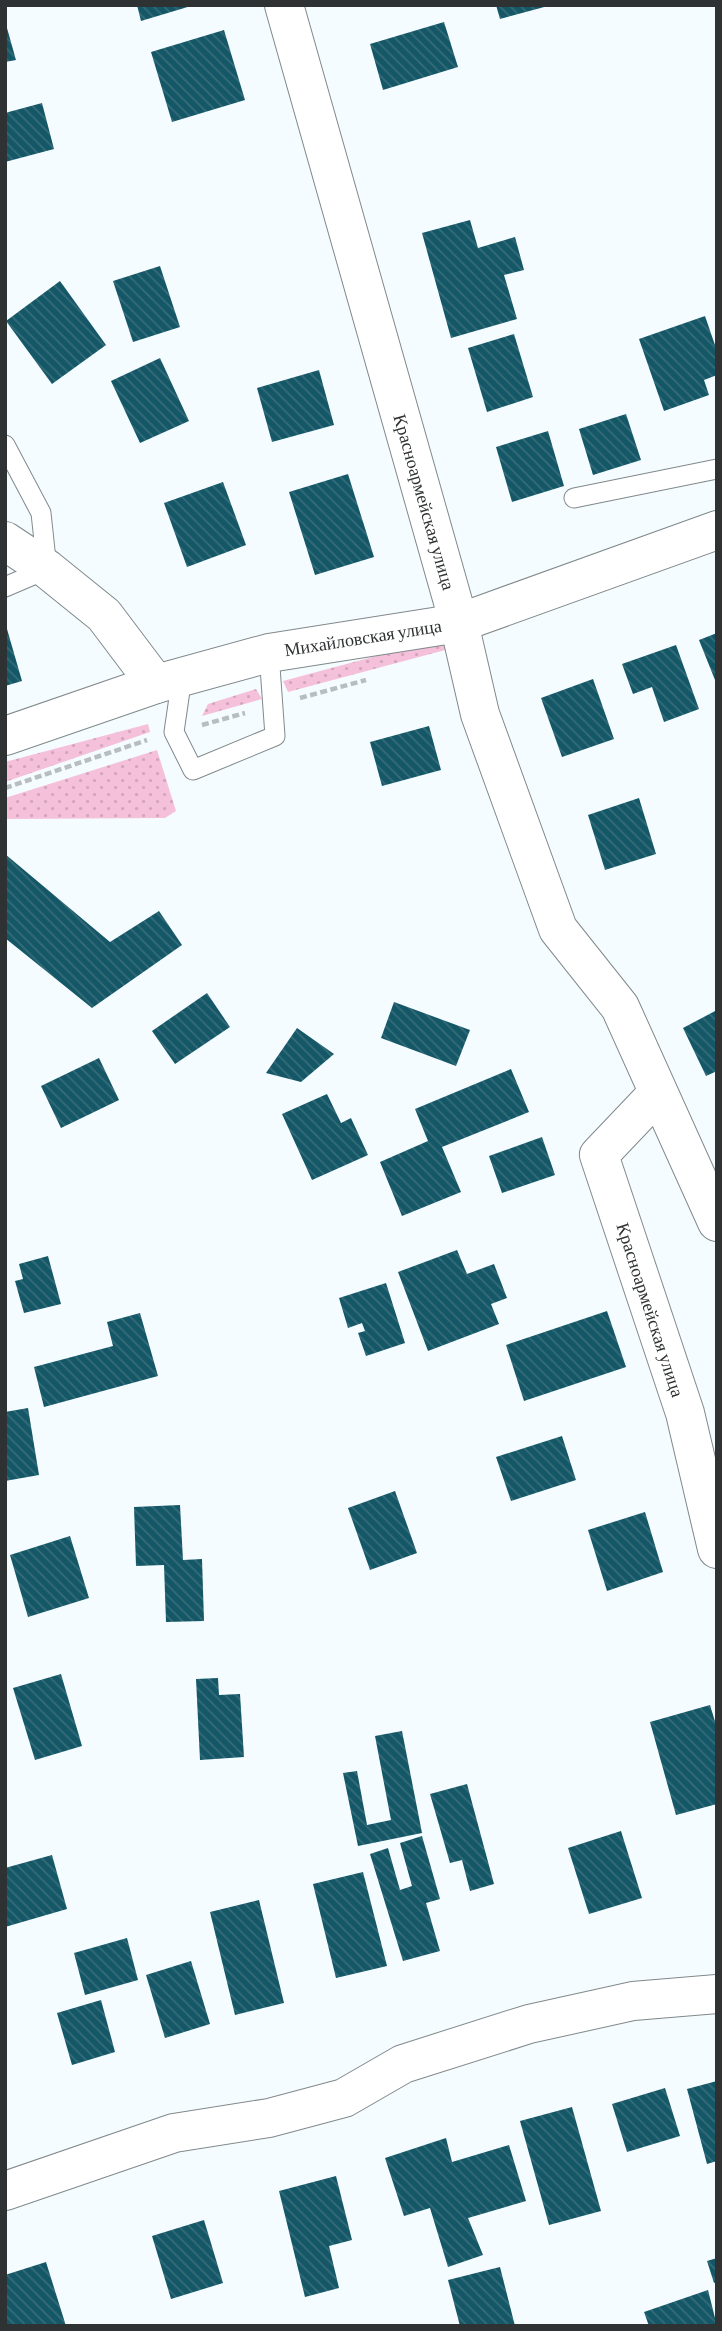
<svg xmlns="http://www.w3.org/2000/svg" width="722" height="2331" viewBox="0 0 722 2331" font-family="'Crimson Pro',serif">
	<defs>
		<pattern id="grass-dots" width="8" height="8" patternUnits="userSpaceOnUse" patternTransform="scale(1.75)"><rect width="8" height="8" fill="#f5c0da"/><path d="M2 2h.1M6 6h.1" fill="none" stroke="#d2a5bc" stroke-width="1.8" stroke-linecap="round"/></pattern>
		<pattern id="building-back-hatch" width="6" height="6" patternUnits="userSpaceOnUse" patternTransform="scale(1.75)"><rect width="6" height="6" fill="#145767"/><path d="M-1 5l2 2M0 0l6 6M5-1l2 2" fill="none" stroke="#376c79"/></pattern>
	</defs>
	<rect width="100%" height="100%" fill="#f5fcff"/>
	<g fill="url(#grass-dots)">
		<path d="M447 637 449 649 288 692 283 681Z"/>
		<path d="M256 689 262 699 202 716 208 704Z"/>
		<path d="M148 724 150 732 5 782V762Z"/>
		<path d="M157 750 176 811 165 818 5 819V798Z"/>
	</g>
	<g fill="url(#building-back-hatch)">
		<path d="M137 5H190L191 6 141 21Z"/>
		<path d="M496 5H548V6L500 19Z"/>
		<path d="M5 21 16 60 5 62Z"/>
		<path d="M444 22 458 67 383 90 370 44Z"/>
		<path d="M224 30 245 100 172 122 151 52Z"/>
		<path d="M42 103 54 149 5 162V113Z"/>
		<path d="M470 220 478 248 515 237 524 270 504 275 517 319 451 338 422 233Z"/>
		<path d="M160 266 180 327 133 342 113 281Z"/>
		<path d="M60 281 106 345 52 384 6 321Z"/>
		<path d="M705 316 717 351V375L704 380 709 395 664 411 639 339Z"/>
		<path d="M514 334 533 397 487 412 468 348Z"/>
		<path d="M160 358 189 421 140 443 111 381Z"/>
		<path d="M319 370 334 425 272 442 257 388Z"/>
		<path d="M626 414 641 460 593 475 579 429Z"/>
		<path d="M548 431 564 486 512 502 496 447Z"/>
		<path d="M348 474 374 557 315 575 289 492Z"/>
		<path d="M223 482 246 545 187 567 164 503Z"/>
		<path d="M7 629 22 681 5 686V630Z"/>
		<path d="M717 633V685L699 640Z"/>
		<path d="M676 645 699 709 664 722 652 687 633 694 622 664Z"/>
		<path d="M593 679 614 739 562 757 541 698Z"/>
		<path d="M429 726 441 770 382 786 370 742Z"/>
		<path d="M639 798 656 854 605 870 588 815Z"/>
		<path d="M5 854 110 942 159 911 182 945 92 1008 5 938Z"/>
		<path d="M207 993 230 1027 175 1064 152 1031Z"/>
		<path d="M394 1002 470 1030 456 1066 381 1038Z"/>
		<path d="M717 1010V1071L706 1076 683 1028Z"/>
		<path d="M297 1028 334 1054 301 1082 266 1073Z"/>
		<path d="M99 1058 119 1100 61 1128 41 1086Z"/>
		<path d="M511 1069 529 1112 442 1147 461 1192 402 1216 380 1162 428 1141 415 1109Z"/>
		<path d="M327 1094 341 1123 351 1118 368 1155 312 1180 282 1114Z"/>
		<path d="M542 1137 555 1175 502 1193 489 1156Z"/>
		<path d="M457 1250 467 1274 494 1264 507 1298 491 1304 499 1324 428 1351 398 1272Z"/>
		<path d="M48 1256 61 1304 24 1313 15 1281 23 1279 19 1264Z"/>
		<path d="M386 1283 405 1343 366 1356 358 1333 365 1331 362 1323 348 1328 339 1298Z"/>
		<path d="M607 1311 626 1367 524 1401 506 1345Z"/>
		<path d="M140 1313 158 1376 44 1407 34 1367 113 1346 107 1322Z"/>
		<path d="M28 1408 39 1475 5 1481V1412Z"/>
		<path d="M562 1436 576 1480 511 1501 496 1457Z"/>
		<path d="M395 1491 417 1553 370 1570 348 1508Z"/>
		<path d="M180 1505 183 1560 202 1559 204 1621 166 1622 164 1565 136 1566 134 1507Z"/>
		<path d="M645 1512 663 1572 607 1591 588 1530Z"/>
		<path d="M70 1536 89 1598 28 1617 10 1555Z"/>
		<path d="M61 1674 82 1746 35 1760 13 1688Z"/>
		<path d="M218 1678 219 1695 240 1694 244 1757 200 1760 196 1679Z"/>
		<path d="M710 1705 717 1728V1804L676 1815 650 1722Z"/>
		<path d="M402 1731 422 1833 358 1846 343 1773 357 1771 367 1825 391 1820 375 1736Z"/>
		<path d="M467 1784 494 1884 470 1891 462 1860 450 1863 430 1794Z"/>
		<path d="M621 1831 642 1898 589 1914 568 1848Z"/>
		<path d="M422 1836 440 1899 426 1903 440 1951 403 1961 370 1854 388 1848 400 1890 412 1886 400 1843Z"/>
		<path d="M52 1855 67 1909 5 1927V1868Z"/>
		<path d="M363 1872 387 1966 336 1978 313 1884Z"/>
		<path d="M259 1900 284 2003 235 2015 210 1912Z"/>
		<path d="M127 1938 138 1980 85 1995 74 1953Z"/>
		<path d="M191 1961 210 2024 165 2038 146 1975Z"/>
		<path d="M101 2000 115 2052 72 2065 57 2013Z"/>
		<path d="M717 2081V2161L707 2164 687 2089Z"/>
		<path d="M665 2088 680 2136 627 2152 612 2104Z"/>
		<path d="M572 2107 601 2211 549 2225 520 2121Z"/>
		<path d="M446 2138 452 2162 509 2145 526 2201 468 2218 483 2255 448 2267 430 2208 404 2216 385 2158Z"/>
		<path d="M336 2176 352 2240 329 2246 339 2288 305 2297 279 2191Z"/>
		<path d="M204 2220 223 2283 171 2299 152 2236Z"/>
		<path d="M717 2258V2282L714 2283 707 2261Z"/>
		<path d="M46 2262 66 2326H5V2275Z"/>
		<path d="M500 2267 515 2326H460L448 2280Z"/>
		<path d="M708 2290 717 2326H649L644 2312Z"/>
	</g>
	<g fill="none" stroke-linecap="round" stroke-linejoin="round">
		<defs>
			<g id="service">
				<path d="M5 445 41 513 47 569 5 587"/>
				<path d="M574 498 717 469"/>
				<path d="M182 677 174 732 193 770 275 736 269 653"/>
			</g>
			<g id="minor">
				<path d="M284 5 459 623 480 714 558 929 620 1007 717 1222"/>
				<path d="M5 541 47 569 104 615 156 684"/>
				<path d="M658 1093 599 1155 685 1413 717 1549"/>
				<path d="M5 2191 174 2133 269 2118 344 2098 403 2064 529 2024 633 2001 717 1994"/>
			</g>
			<path id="secondary" d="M5 736 156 684 269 653 459 623 717 530"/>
		</defs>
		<use href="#service" stroke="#81898b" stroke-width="21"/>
		<use href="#minor" stroke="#81898b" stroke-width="40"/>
		<use href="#secondary" stroke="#81898b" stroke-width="40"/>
		<g stroke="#b8bec0" stroke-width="4.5" stroke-dasharray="7 3.5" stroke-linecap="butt">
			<path d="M300 698 366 680"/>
			<path d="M202 725 245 713"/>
			<path d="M5 788 147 740"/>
		</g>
		<use href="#service" stroke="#fff" stroke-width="19"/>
		<use href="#minor" stroke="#fff" stroke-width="38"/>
		<use href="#secondary" stroke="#fff" stroke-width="38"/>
	</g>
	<g text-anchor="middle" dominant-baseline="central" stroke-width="7" stroke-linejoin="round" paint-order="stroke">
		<g font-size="18" fill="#2f3233" stroke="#fff">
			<text transform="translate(424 502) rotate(74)">Красноармейская улица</text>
			<text transform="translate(363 638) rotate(-9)">Михайловская улица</text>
			<text transform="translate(650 1310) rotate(72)">Красноармейская улица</text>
		</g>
	</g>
	<rect width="722" height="2331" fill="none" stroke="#2f3233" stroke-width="14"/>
</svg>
